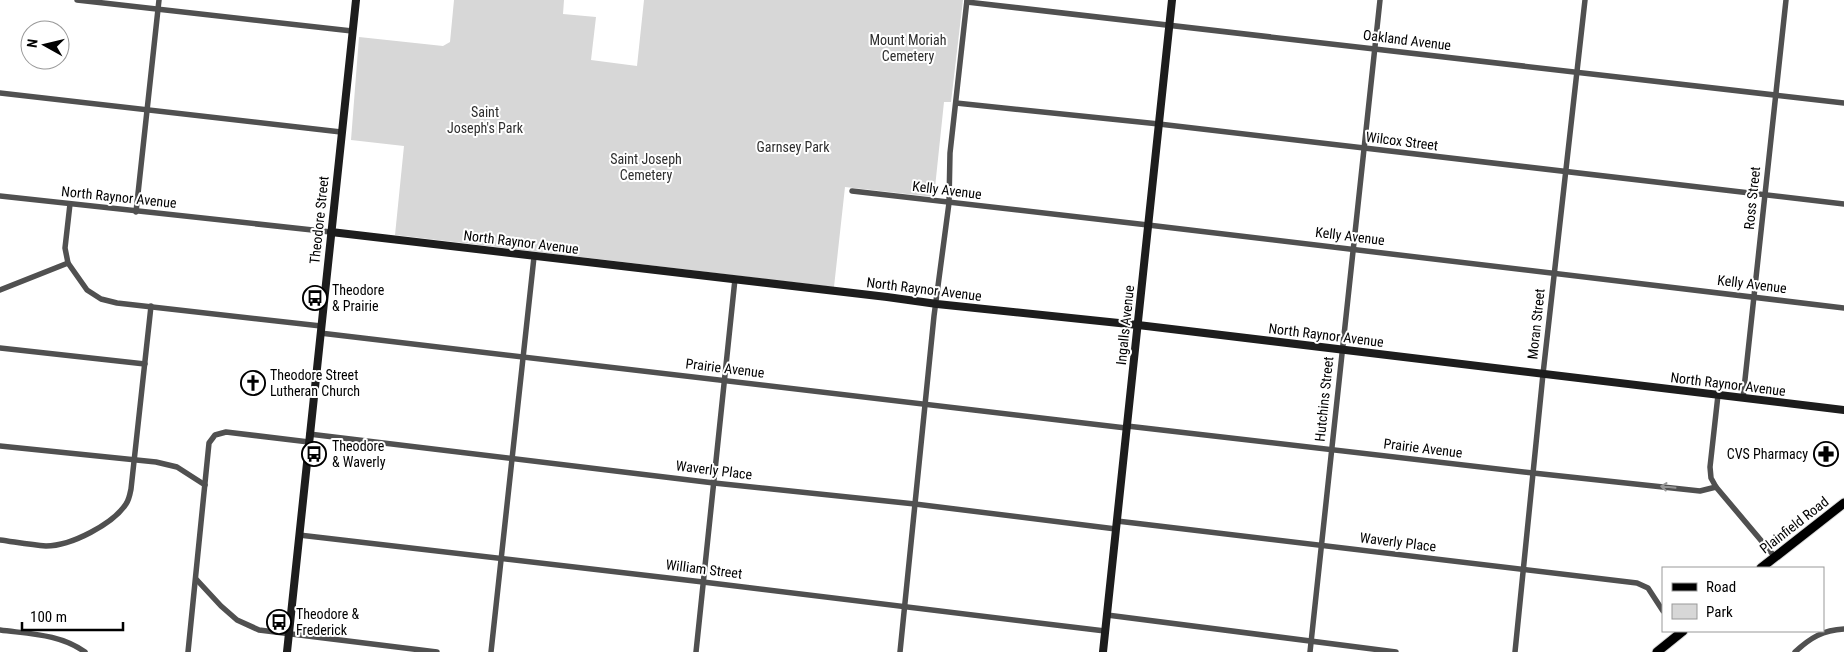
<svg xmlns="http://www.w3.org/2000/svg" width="1844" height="652" viewBox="0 0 1844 652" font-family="'Roboto Condensed',sans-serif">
	<rect width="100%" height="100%" fill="#fff"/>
	<path fill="#d7d7d7" d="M454 0H564L563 14 596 17 591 60 637 66 644 0H963L951 102H944L934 197 845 187 834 287 395 235 404 146 351 140 359 37 443 46 450 42Z"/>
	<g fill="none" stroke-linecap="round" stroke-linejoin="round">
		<defs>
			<g id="primary">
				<path d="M1761 568 1844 503"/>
				<path d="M1657 652 1683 631"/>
			</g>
		</defs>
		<use href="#primary" stroke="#dbdbdb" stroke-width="11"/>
		<g stroke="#505050" stroke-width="5.5">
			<path d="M77 0 352 31"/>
			<path d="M967 2 1844 103"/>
			<path d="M0 93 341 132"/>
			<path d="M956 103 1159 124 1844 204"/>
			<path d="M852 191 1148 225 1844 308"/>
			<path d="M0 196 331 232"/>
			<path d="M70 204 65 248 68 263 87 290 101 299 117 303 321 326"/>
			<path d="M136 212 159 0"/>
			<path d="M0 290 68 263"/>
			<path d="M320 333 1126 428"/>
			<path d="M0 348 145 364"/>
			<path d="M1718 395 1710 467 1711 478 1716 487 1775 557"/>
			<path d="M1743 398 1786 0"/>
			<path d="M1127 426 1533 473 1700 491 1716 487"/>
			<path d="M309 434 714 483 915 504 1116 529"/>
			<path d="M0 446 156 462 177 467 205 485"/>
			<path d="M1117 521 1637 583 1648 588 1663 611"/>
			<path d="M299 535 703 582 1105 631"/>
			<path d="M0 540C15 542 31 545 46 546 71 546 113 524 126 504 129 500 130 494 131 489L151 306"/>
			<path d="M196 579 221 606 237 620 259 630 437 652"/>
			<path d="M1107 615 1396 652"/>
			<path d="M0 630C30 634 60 634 85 652"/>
			<path d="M188 652 209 443 215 435 226 432 309 442"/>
			<path d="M491 652 534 257"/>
			<path d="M696 652 735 279"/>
			<path d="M900 652 934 316 949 203 950 153 967 0"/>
			<path d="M1310 652 1380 0"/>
			<path d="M1515 652 1543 374 1585 0"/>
			<path d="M1795 652C1810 638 1823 630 1844 629"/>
		</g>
		<g stroke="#1d1d1d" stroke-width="8">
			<path d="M331 232 887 297 937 304 1138 325 1844 410"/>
			<path d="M287 652 356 0"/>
			<path d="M1103 652 1172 0"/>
		</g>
		<use href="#primary" stroke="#000" stroke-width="9"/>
	</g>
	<defs><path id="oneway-shaft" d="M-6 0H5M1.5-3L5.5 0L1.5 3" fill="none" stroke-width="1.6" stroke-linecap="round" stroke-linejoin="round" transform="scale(1.25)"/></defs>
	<use stroke="#969696" href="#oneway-shaft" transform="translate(1668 487) rotate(-174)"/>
	<defs>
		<symbol id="bus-ring" viewBox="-11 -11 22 22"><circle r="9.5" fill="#fff" stroke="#000" stroke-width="1.5"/><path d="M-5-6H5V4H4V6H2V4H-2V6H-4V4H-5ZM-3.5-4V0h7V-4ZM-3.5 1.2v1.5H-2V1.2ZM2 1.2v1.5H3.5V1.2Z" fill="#000"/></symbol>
		<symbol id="church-ring" viewBox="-11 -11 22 22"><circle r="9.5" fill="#fff" stroke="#000" stroke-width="1.5"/><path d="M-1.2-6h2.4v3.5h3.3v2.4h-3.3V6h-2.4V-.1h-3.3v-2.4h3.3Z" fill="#000"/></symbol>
		<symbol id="pharmacy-ring" viewBox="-11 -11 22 22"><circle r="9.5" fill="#fff" stroke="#000" stroke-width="1.5"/><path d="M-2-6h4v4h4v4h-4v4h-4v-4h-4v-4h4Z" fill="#000"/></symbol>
	</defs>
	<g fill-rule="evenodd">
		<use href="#bus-ring" x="301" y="284" width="28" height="28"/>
		<use href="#church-ring" x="239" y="369" width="28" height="28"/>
		<use href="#bus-ring" x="300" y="440" width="28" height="28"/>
		<use href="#pharmacy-ring" x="1812" y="440" width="28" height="28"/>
		<use href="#bus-ring" x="265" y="608" width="28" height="28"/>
	</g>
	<g text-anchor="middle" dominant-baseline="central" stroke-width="4" stroke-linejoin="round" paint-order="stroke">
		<g font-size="14" fill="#2e2e2e" stroke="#fff">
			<text x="908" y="40">Mount Moriah<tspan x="908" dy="16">Cemetery</tspan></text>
			<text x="485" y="112">Saint<tspan x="485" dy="16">Joseph's Park</tspan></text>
			<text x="793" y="147">Garnsey Park</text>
			<text x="646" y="159">Saint Joseph<tspan x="646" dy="16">Cemetery</tspan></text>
		</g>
		<g font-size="14" fill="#000" stroke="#fff">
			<text transform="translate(1407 40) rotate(7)">Oakland Avenue</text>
			<text transform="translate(1402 141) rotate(7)">Wilcox Street</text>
			<text transform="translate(947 190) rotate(7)">Kelly Avenue</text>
			<text transform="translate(119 197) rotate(6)">North Raynor Avenue</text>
			<text transform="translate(1752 198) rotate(-84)">Ross Street</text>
			<text transform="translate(319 220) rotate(-84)">Theodore Street</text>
			<text transform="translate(1350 236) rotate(7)">Kelly Avenue</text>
			<text transform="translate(521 242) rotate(7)">North Raynor Avenue</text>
			<text transform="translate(1752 284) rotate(7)">Kelly Avenue</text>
			<text transform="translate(924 289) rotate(7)">North Raynor Avenue</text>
			<text transform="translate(1536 324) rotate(-84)">Moran Street</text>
			<text transform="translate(1125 325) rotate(-84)">Ingalls Avenue</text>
			<text transform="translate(1326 335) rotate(7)">North Raynor Avenue</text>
			<text transform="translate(725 368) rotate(7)">Prairie Avenue</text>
			<text transform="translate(1728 384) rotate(7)">North Raynor Avenue</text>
			<text transform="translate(1324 399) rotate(-84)">Hutchins Street</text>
			<text transform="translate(1423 448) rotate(7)">Prairie Avenue</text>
			<text transform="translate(714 470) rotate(7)">Waverly Place</text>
			<text transform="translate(1794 525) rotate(-38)">Plainfield Road</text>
			<text transform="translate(1398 542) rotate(7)">Waverly Place</text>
			<text transform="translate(704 569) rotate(7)">William Street</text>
		</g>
		<g font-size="14" fill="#000" stroke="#fff" text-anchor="start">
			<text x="332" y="290">Theodore<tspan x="332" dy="16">&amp; Prairie</tspan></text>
			<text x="270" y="375">Theodore Street<tspan x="270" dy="16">Lutheran Church</tspan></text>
			<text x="332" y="446">Theodore<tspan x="332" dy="16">&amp; Waverly</tspan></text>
			<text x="1808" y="454" text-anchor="end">CVS Pharmacy</text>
			<text x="296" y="614">Theodore &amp;<tspan x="296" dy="16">Frederick</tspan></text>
		</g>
	</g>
	<rect x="1662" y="567" width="162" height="65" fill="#ffffff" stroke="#999999"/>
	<rect x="1672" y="583" width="25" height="8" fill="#000000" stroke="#999999"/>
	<text x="1706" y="592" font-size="15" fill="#000000">Road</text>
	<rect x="1672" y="604" width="25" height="15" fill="#d7d7d7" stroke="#999999"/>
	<text x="1706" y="617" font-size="15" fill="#000000">Park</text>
	<g transform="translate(45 45) rotate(278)"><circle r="24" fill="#ffffff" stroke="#999999"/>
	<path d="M0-4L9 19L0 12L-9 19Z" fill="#000000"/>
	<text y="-8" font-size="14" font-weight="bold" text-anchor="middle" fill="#000000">N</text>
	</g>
	<path d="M22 622v8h101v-8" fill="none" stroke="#000000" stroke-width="2.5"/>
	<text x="30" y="622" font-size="15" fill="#000000" stroke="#ffffff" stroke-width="4" paint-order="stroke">100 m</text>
</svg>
